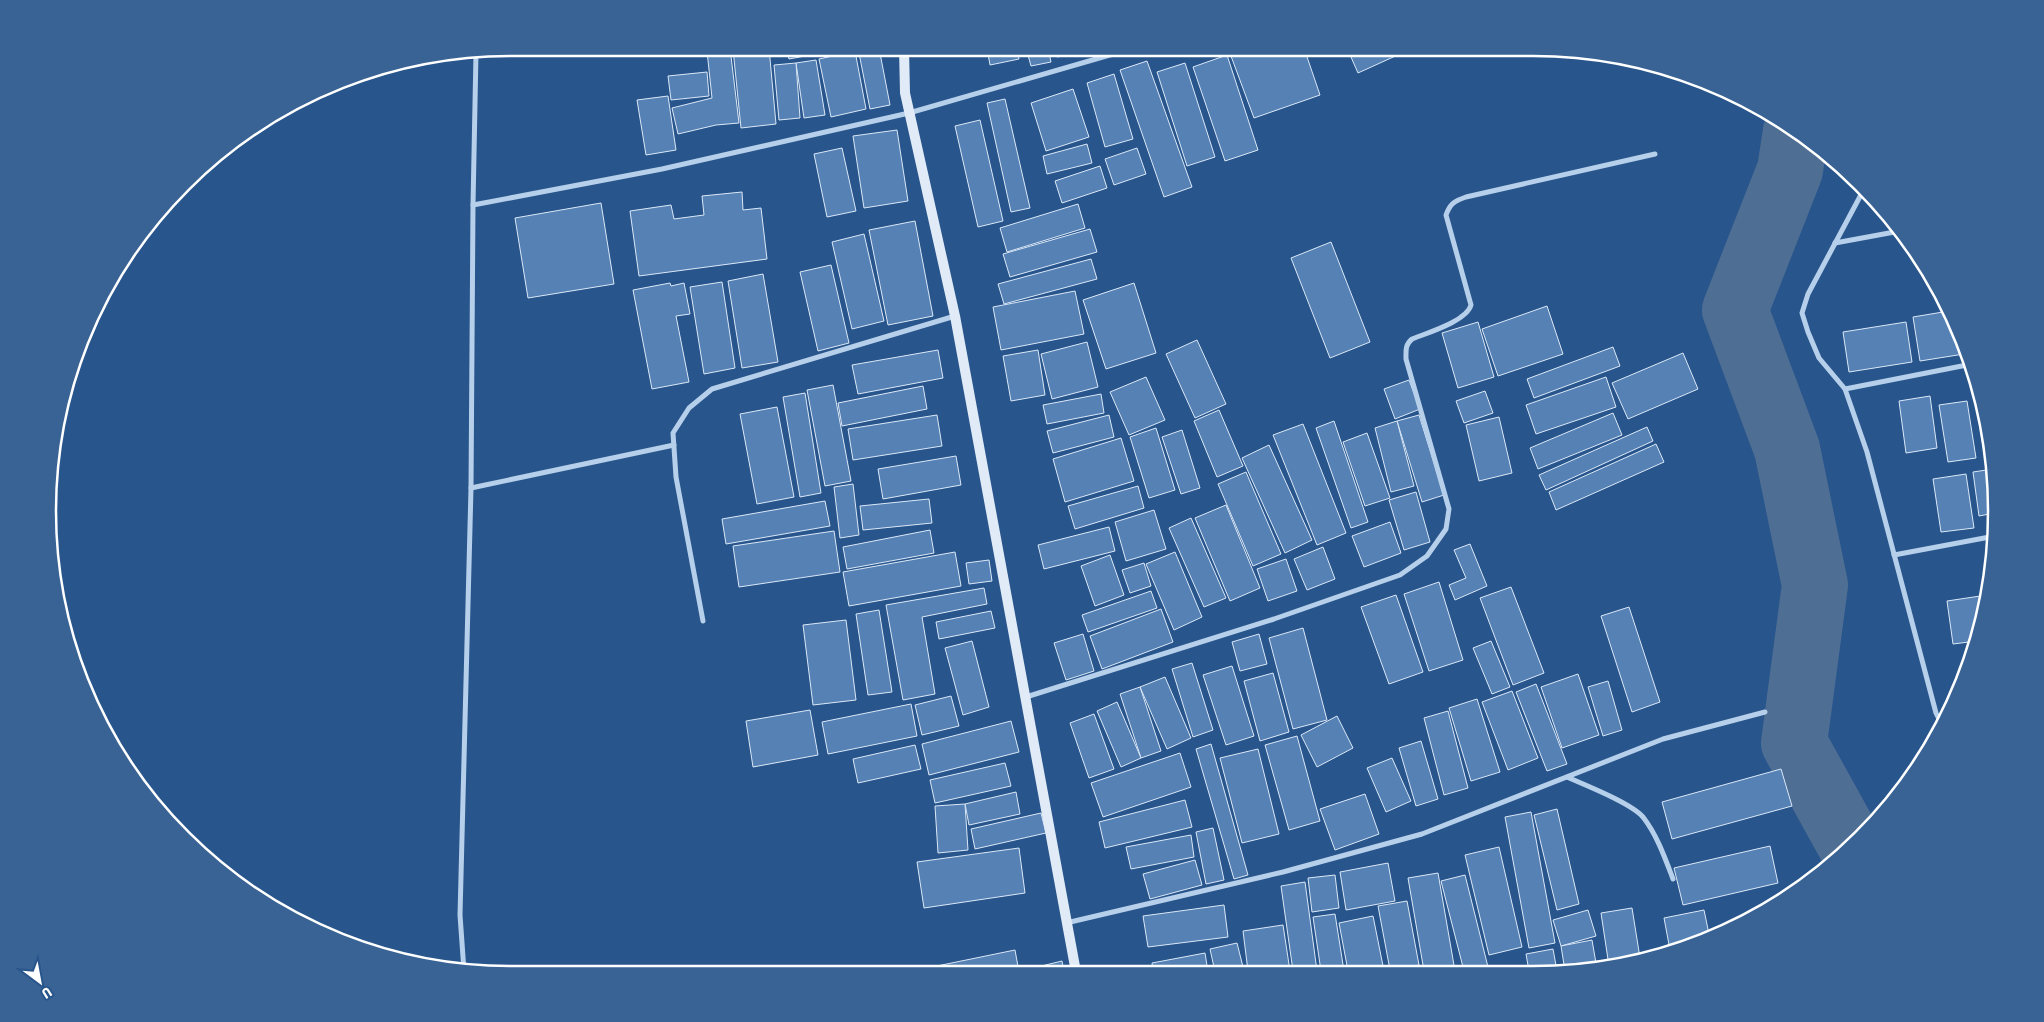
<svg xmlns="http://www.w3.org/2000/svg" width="2044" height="1022" viewBox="0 0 2044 1022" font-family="'Asap Condensed',sans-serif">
	<rect width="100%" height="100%" fill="#28558b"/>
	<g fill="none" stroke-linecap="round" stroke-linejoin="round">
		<path stroke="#4e6e94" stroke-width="66" d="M1796 131 1790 170 1735 310 1787 449 1815 585 1794 743 1850 844"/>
	</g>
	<g fill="#5581b4" stroke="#dbe8f8">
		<path d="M730 48 739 123 716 125 678 134 672 108 712 98 707 51Z"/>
		<path d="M744 48H769L776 124 741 128 733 49Z"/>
		<path d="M786 48H820L821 53 789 59Z"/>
		<path d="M858 48H879L890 105 870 109Z"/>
		<path d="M987 48H1017L1019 59 990 65Z"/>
		<path d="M1026 48H1048L1051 62 1031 66Z"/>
		<path d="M1056 48H1092L1093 51 1057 57Z"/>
		<path d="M1228 48H1304L1320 95 1254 118Z"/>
		<path d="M1347 48H1413L1358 73Z"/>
		<path d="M855 51 866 109 831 117 819 59Z"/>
		<path d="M1227 55 1258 150 1225 161 1193 67Z"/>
		<path d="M816 60 825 115 804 118 796 63Z"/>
		<path d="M1147 61 1192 187 1164 197 1120 70Z"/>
		<path d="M796 63 800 118 779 120 774 65Z"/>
		<path d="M1185 63 1215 157 1187 166 1157 72Z"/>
		<path d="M707 72 709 96 671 100 668 76Z"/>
		<path d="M1114 74 1133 139 1105 147 1087 83Z"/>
		<path d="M1073 89 1089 137 1046 151 1031 103Z"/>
		<path d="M668 96 676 150 646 155 637 100Z"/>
		<path d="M1005 99 1030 208 1011 212 987 103Z"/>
		<path d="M980 120 1003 221 978 227 955 126Z"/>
		<path d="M897 130 908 201 864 208 853 136Z"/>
		<path d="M1087 144 1092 163 1047 174 1043 156Z"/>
		<path d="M842 148 856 211 827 217 814 154Z"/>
		<path d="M1137 148 1146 174 1114 185 1105 159Z"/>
		<path d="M1100 166 1107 188 1062 203 1055 181Z"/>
		<path d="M742 192 743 210 761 208 767 259 639 276 630 211 671 205 674 219 704 215 702 196Z"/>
		<path d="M601 203 614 284 528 298 515 218Z"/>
		<path d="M1078 204 1085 228 1007 252 1000 228Z"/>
		<path d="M915 221 933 316 888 325 869 230Z"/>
		<path d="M1090 229 1097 252 1010 277 1003 254Z"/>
		<path d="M864 234 884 321 852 329 832 242Z"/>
		<path d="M1331 242 1370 342 1330 358 1291 258Z"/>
		<path d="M1091 259 1097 279 1004 304 998 284Z"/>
		<path d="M831 265 849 343 818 351 800 272Z"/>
		<path d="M763 274 778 362 742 368 728 281Z"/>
		<path d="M722 282 735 368 704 374 690 287Z"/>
		<path d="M670 283 671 286 684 283 690 314 676 316 689 382 652 389 633 290Z"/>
		<path d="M1134 283 1156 353 1106 369 1083 300Z"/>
		<path d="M1075 291 1084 334 1001 350 993 307Z"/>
		<path d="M1547 306 1563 354 1498 376 1482 329Z"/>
		<path d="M1949 311 1962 340 1964 354 1920 361 1913 317Z"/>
		<path d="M1478 322 1494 377 1458 388 1442 333Z"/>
		<path d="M1906 322 1912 362 1849 372 1843 332Z"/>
		<path d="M1197 340 1226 404 1195 418 1166 354Z"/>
		<path d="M1087 342 1098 387 1052 399 1041 354Z"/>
		<path d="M1613 347 1620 366 1534 398 1527 379Z"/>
		<path d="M938 350 943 378 858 394 852 365Z"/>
		<path d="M1038 350 1045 395 1011 401 1003 356Z"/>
		<path d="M1683 353 1698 389 1628 419 1612 383Z"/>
		<path d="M1146 377 1165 420 1129 435 1110 392Z"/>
		<path d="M1606 377 1616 407 1536 434 1526 405Z"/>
		<path d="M1409 380 1420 409 1395 419 1384 389Z"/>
		<path d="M833 385 851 481 825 486 807 390Z"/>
		<path d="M923 386 927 409 842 426 838 403Z"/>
		<path d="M1485 391 1493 413 1464 423 1456 401Z"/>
		<path d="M805 393 821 493 800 497 783 397Z"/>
		<path d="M1101 394 1104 413 1047 424 1043 405Z"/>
		<path d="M1930 396 1937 448 1906 453 1899 401Z"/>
		<path d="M1981 400 1992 450 1993 458 1985 459 1976 401Z"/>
		<path d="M1967 401 1976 458 1948 462 1939 405Z"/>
		<path d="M777 407 794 497 757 504 740 414Z"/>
		<path d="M1219 410 1243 466 1217 477 1194 421Z"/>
		<path d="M1613 413 1622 435 1538 469 1530 448Z"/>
		<path d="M937 415 942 446 853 460 848 429Z"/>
		<path d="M1109 415 1114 437 1053 453 1047 431Z"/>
		<path d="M1419 415 1444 495 1422 502 1397 421Z"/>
		<path d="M1499 417 1512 473 1479 481 1466 425Z"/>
		<path d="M1334 421 1368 522 1351 528 1316 428Z"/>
		<path d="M1397 421 1414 486 1391 492 1375 428Z"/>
		<path d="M1303 424 1346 533 1317 545 1273 435Z"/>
		<path d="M1647 427 1653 441 1546 490 1539 475Z"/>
		<path d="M1156 428 1175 490 1149 498 1130 437Z"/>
		<path d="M1182 430 1200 488 1181 494 1162 437Z"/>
		<path d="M1367 433 1390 498 1365 506 1343 442Z"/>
		<path d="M1121 438 1134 481 1065 502 1053 459Z"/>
		<path d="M1656 444 1664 462 1556 510 1549 492Z"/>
		<path d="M1269 445 1312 540 1285 553 1242 458Z"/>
		<path d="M956 456 961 485 883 499 878 469Z"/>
		<path d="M1993 469 1995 513 1979 516 1973 472Z"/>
		<path d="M1246 472 1281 554 1253 566 1218 484Z"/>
		<path d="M1966 474 1974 528 1941 532 1933 479Z"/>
		<path d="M853 484 859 535 840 538 834 487Z"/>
		<path d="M1138 486 1144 508 1075 529 1068 506Z"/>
		<path d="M1416 492 1430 542 1404 550 1389 500Z"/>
		<path d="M929 499 932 523 863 530 860 506Z"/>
		<path d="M825 501 830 526 726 544 722 519Z"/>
		<path d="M1226 505 1260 588 1230 601 1195 518Z"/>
		<path d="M1154 510 1166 549 1126 561 1115 522Z"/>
		<path d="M1191 518 1226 598 1204 607 1169 528Z"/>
		<path d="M1390 522 1401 553 1364 567 1352 536Z"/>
		<path d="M1109 527 1115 551 1044 569 1038 545Z"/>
		<path d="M930 530 934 553 847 569 843 547Z"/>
		<path d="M834 531 840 572 739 587 733 546Z"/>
		<path d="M1470 544 1487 586 1455 600 1449 585 1466 578 1454 550Z"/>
		<path d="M1323 547 1335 579 1307 590 1294 559Z"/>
		<path d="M955 552 961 586 849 606 843 572Z"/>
		<path d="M1175 552 1202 617 1174 630 1146 564Z"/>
		<path d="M1110 555 1124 595 1095 606 1081 566Z"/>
		<path d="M1286 559 1297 591 1268 601 1257 569Z"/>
		<path d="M989 560 992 581 969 584 966 563Z"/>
		<path d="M1144 563 1151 586 1130 593 1122 570Z"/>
		<path d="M1439 582 1463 660 1429 671 1404 594Z"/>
		<path d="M1511 587 1544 673 1513 685 1480 598Z"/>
		<path d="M984 588 987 604 922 617 935 694 903 700 886 605Z"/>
		<path d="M1151 591 1157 608 1088 632 1082 615Z"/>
		<path d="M1396 595 1423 672 1389 684 1361 607Z"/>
		<path d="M1987 595 1981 631 1977 641 1953 644 1947 601Z"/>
		<path d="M1629 607 1660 702 1632 712 1601 616Z"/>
		<path d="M1161 609 1173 642 1102 669 1090 636Z"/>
		<path d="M879 610 892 692 868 695 856 614Z"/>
		<path d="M991 611 995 628 939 639 936 622Z"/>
		<path d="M846 620 856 700 813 705 803 625Z"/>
		<path d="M1303 628 1327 720 1293 729 1269 638Z"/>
		<path d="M1083 634 1094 671 1066 680 1054 643Z"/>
		<path d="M1259 634 1267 664 1240 671 1232 642Z"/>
		<path d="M972 641 989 707 963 715 945 648Z"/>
		<path d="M1491 641 1510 687 1492 694 1473 648Z"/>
		<path d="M1192 663 1213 730 1193 737 1172 669Z"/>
		<path d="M1232 666 1254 736 1226 745 1203 675Z"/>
		<path d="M1273 673 1289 732 1260 741 1244 681Z"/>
		<path d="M1578 674 1599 735 1562 748 1541 687Z"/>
		<path d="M1165 677 1191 738 1167 749 1140 687Z"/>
		<path d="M1608 681 1622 730 1603 736 1588 687Z"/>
		<path d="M1536 684 1567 764 1547 771 1516 692Z"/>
		<path d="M1140 687 1161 751 1141 758 1120 694Z"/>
		<path d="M1512 691 1538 758 1508 770 1482 702Z"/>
		<path d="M951 696 959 726 922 735 915 705Z"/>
		<path d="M1477 699 1500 772 1471 781 1449 708Z"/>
		<path d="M1117 702 1141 758 1121 767 1097 711Z"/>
		<path d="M911 704 917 736 828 754 822 722Z"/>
		<path d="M810 710 818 755 753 767 746 721Z"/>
		<path d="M1448 711 1468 788 1444 795 1424 718Z"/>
		<path d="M1094 714 1114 769 1089 778 1070 723Z"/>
		<path d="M1337 716 1353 748 1317 767 1301 735Z"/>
		<path d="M1011 721 1019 752 929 775 922 744Z"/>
		<path d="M1297 736 1320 821 1289 830 1265 745Z"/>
		<path d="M1421 741 1438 799 1416 806 1399 748Z"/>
		<path d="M1211 744 1248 875 1234 879 1196 749Z"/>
		<path d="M915 745 921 769 858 783 853 759Z"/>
		<path d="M1258 749 1279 834 1242 843 1220 758Z"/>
		<path d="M1180 753 1191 787 1103 817 1091 783Z"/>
		<path d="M1392 758 1411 801 1386 812 1367 768Z"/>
		<path d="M1005 763 1011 786 935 803 930 780Z"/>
		<path d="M1781 769 1792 806 1672 839 1662 802Z"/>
		<path d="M1016 792 1020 814 969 825 965 804Z"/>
		<path d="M1365 794 1379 834 1335 850 1320 809Z"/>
		<path d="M1185 800 1192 827 1105 848 1099 822Z"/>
		<path d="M965 804 968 850 938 853 935 806Z"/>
		<path d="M1557 809 1579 904 1557 910 1534 815Z"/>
		<path d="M1531 812 1555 943 1529 948 1505 817Z"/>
		<path d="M1041 813 1046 833 975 849 971 829Z"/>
		<path d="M1213 828 1224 880 1206 884 1196 832Z"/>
		<path d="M1191 835 1194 857 1131 869 1126 847Z"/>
		<path d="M1770 846 1778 883 1683 905 1674 868Z"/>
		<path d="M1499 847 1522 947 1489 955 1465 855Z"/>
		<path d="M1019 848 1025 893 924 908 917 862Z"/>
		<path d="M1195 860 1202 885 1150 899 1143 874Z"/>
		<path d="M1388 863 1395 901 1346 910 1340 872Z"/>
		<path d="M1438 873 1455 971H1424L1408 878Z"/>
		<path d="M1335 875 1339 908 1312 912 1308 878Z"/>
		<path d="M1465 875 1489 971H1464L1441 881Z"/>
		<path d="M1305 882 1317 971H1293L1281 886Z"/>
		<path d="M1407 901 1419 965 1390 970 1378 906Z"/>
		<path d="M1224 905 1228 937 1148 947 1143 916Z"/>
		<path d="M1632 908 1640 958 1609 966 1601 913Z"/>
		<path d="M1588 910 1596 936 1561 946 1553 920Z"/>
		<path d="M1704 910 1710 939 1670 950 1664 918Z"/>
		<path d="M1335 914 1344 971H1321L1313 917Z"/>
		<path d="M1373 916 1384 971H1348L1339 923Z"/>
		<path d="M1283 925 1290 971H1248L1243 931Z"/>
		<path d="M1592 940 1597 969 1565 971 1561 946Z"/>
		<path d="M1237 943 1244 971 1215 972 1210 949Z"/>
		<path d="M1553 949 1557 971H1529L1526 954Z"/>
		<path d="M1015 950 1019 972H933L932 967Z"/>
		<path d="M1205 953 1208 972H1153L1152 963Z"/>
		<path d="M1062 961 1064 972H1022L1021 971Z"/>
	</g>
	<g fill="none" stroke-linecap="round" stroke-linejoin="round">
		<g stroke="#b6cfea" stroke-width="5">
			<path d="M1864 189 1808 294 1802 313 1808 332 1819 358 1845 389 1867 452 1936 713 1942 725"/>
			<path d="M473 205 662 169 909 113 1134 48"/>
			<path d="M1835 243 1900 231"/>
			<path d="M1845 389 1972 364"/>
			<path d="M471 488 674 445"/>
			<path d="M1894 555 1995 536"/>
			<path d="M703 621 676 477 673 433 689 408 712 389 955 316"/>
			<path d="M1026 697 1274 619 1400 575 1427 556 1446 529 1449 509 1406 359C1406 350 1405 345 1412 339 1427 333 1467 321 1471 305L1446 215C1450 204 1454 201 1466 197L1655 154"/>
			<path d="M1567 777C1585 785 1631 803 1643 817 1657 835 1665 858 1673 879"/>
			<path d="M1066 923 1283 872 1422 834 1663 739 1765 712"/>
			<path d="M464 971 460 915 471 488 473 205 476 53"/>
		</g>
		<path stroke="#e1ebf8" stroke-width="10" d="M904 48 905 93 955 316 1076 972"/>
	</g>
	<path d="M0 0H2044V1022H0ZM511 56H1533A455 455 0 0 1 1988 511V511A455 455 0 0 1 1533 966H511A455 455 0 0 1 56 511V511A455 455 0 0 1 511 56Z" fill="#396394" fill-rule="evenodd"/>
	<path fill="none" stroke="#fff" stroke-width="2.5" d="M511 56H1533A455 455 0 0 1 1988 511V511A455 455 0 0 1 1533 966H511A455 455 0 0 1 56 511V511A455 455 0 0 1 511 56Z"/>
	<g transform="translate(40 982) rotate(148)" stroke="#28558b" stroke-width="4" paint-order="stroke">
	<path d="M0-4L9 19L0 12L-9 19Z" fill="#ffffff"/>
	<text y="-8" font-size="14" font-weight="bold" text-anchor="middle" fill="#ffffff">U</text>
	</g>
</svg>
